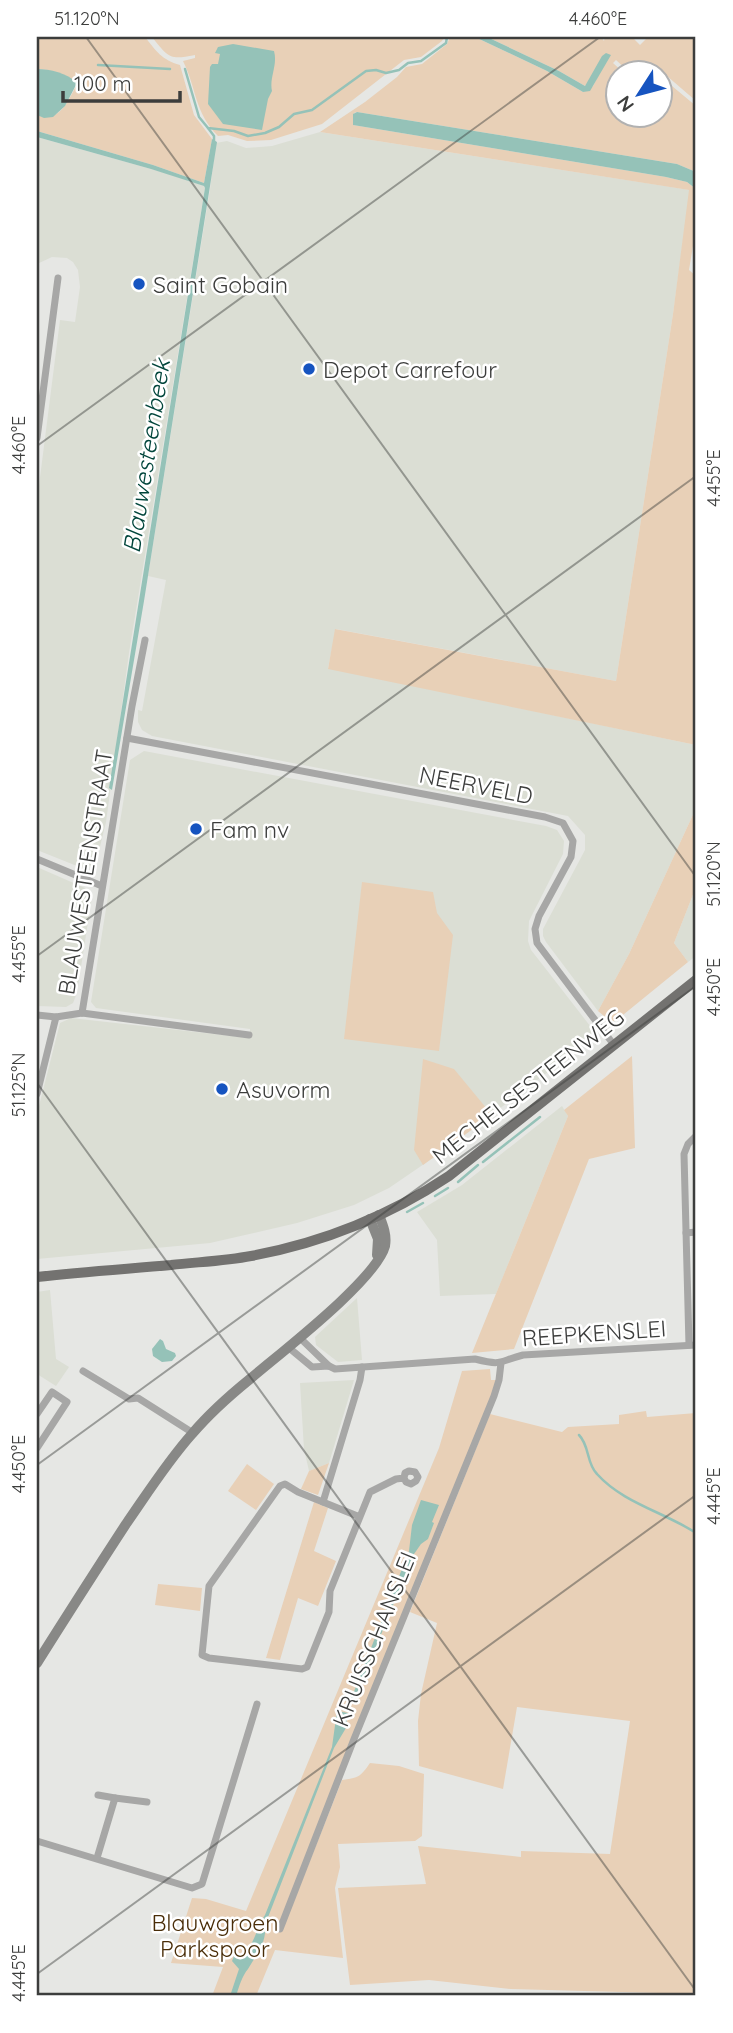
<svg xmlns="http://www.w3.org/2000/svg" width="733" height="2033" viewBox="0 0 733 2033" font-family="Quicksand,sans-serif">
	<rect width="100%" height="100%" fill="#e6e7e4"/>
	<g fill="#dbded4">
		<path d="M320 132 690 190 673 314 616 681 336 629 328 668 696 745V808L629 954 598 1011 546 942 543 936V929L585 850V835L568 816 152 736 142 730 138 722V710L142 711 166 580 148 576 210 189 216 143 227 141 246 148 272 146Z"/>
		<path d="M37 137 169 174 204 186 205 188 129 653 106 822 97 859 91 866 82 868 37 850V501L60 320 75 322 80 287 78 270 73 262 67 258 52 257 37 264Z"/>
		<path d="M144 751 546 826 557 830 564 841 563 854 529 921 528 941 531 950 542 964 594 1031 583 1040 585 1044 446 1149 389 1188 354 1205 297 1223 210 1243 37 1259V1114L60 1023 71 1018 250 1038V1029L96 1008 91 1002 130 760Z"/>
		<path d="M37 867 85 888 92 896 77 993 73 1003 66 1007 37 1006Z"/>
		<path d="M696 887V956L688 962 674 943Z"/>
		<path d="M562 1106 568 1116 496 1294 440 1296 437 1240 417 1212 462 1185Z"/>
		<path d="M50 1290 56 1359 69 1367 56 1386 37 1374V1292Z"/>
		<path d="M357 1298 362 1360 338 1362 316 1345 315 1337Z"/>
		<path d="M354 1380 329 1463 309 1471 304 1449 300 1383Z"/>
	</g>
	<g fill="#e8d0b7">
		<path d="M37 37H145C156 51 162 60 180 65L194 115 212 139 204 183 153 165 37 131V115C59 123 67 103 76 86L48 70 37 69Z"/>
		<path d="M152 37H444L442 41 421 57 404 60 322 124 271 140 247 141 228 135 218 136C194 112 197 89 183 61L195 58V55C169 60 169 58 152 37Z"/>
		<path d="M450 37H475L547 71 583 92 593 86 609 54 585 86 559 71 487 37H601L604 41 605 37H632L640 45 648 37H696V101L660 70H654L651 73H630L616 60 613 63 624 73 618 74V116H660V76L696 106V172L677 164 357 112 354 113 353 125 666 177 687 182 696 189V228L689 270 696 276V745L328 669 335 629 616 681 673 314 689 190 320 132 365 102 397 77 406 67 422 64 447 44Z"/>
		<path d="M696 808V887L674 943 688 962 618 1019 611 1022 598 1011 629 954Z"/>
		<path d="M362 882 433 892 437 913 453 935 439 1051 344 1039Z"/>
		<path d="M632 1056 635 1148 589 1159 514 1349 472 1353 568 1116 564 1110Z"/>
		<path d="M423 1059 454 1069 492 1115 423 1165 414 1150Z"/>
		<path d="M490 1369 491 1380H499L430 1551 282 1931 342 1780C359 1778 361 1776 370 1763L399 1766 424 1774 422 1836 415 1841 338 1844 340 1867 335 1888 343 1958 275 1950 256 1996H212L223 1967 171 1963 192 1898 206 1899 246 1911 439 1448 462 1371Z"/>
		<path d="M646 1411 647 1417 696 1413V1994L511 1989 429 1980 350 1985 338 1888 426 1884 418 1846 521 1857V1851L610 1854 630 1721 517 1707 503 1789 419 1766 418 1721 421 1694 437 1623 410 1612 490 1414 562 1432 568 1427 619 1424V1415Z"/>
		<path d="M329 1463 318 1495 301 1489 309 1471Z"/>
		<path d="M247 1464 274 1484 256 1510 228 1491Z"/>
		<path d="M314 1502 328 1508 314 1551 336 1561 318 1606 298 1598 280 1660 266 1658Z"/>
		<path d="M158 1584 202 1588 200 1611 155 1605Z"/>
	</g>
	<g fill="#95c2b8">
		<path d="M475 37H487L559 71 585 86 602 56 606 53 611 55 590 91 583 92 547 71Z"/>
		<path d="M233 44 274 51C278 65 269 78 272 91L268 99 262 130 223 124 208 104 210 67 212 64H218L220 54 215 53 218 47Z"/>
		<path d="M37 69C50 69 67 73 77 83L65 106 53 117 44 118 37 115Z"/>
		<path d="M357 112 677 164 696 172V189L687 182 666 177 353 125V114Z"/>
		<path d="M37 131 153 165 204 183 212 139 217 142 144 601 112 790 109 788 205 188 204 186 151 169 37 137Z"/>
		<path d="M160 1339 163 1341 166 1349 175 1353 176 1356 172 1361 162 1362 153 1356 152 1349Z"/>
		<path d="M421 1500 439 1505 432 1522 434 1523 428 1539 421 1544 414 1554 353 1703 343 1700 353 1694 409 1551 412 1525Z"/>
		<path d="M337 1711 348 1713 346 1728 334 1748 265 1925C267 1943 256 1955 248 1969 242 1976 239 1987 236 1996H230L239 1969 232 1961 234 1956C252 1958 256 1927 265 1915L332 1747Z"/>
	</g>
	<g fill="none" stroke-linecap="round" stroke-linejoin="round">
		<g stroke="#95c2b8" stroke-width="2.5">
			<path d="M98 65 170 69"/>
			<path d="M185 69 199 117 208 128 234 131 248 136 265 133 279 127 294 114 312 110 366 71 376 70 386 73 399 70 408 63 421 61 446 43 447 37"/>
			<path d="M208 128 214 136V141"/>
			<path d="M483 1162 540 1117"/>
			<path d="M458 1182 478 1165"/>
			<path d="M435 1196 448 1188"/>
			<path d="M407 1212 423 1203"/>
			<path d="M579 1435C590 1446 586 1463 597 1474 623 1503 664 1512 696 1533"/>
		</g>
		<g stroke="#a7a7a6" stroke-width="7">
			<path d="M37 438 58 278"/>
			<path d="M127 738 545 817 563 823 573 841 571 857 539 916 535 929 537 943 614 1045"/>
			<path d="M37 859 102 886"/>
			<path d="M82 1013 132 706 145 640"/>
			<path d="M37 1015 56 1017 82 1013 249 1035"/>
			<path d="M37 1094 56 1017"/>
			<path d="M686 1233 696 1232"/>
			<path d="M299 1337 329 1366"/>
			<path d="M689 1345 684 1154 688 1144 696 1136"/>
			<path d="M288 1347 312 1367 329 1366 335 1369 475 1359C503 1366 497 1362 523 1355L696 1345"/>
			<path d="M83 1371 129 1399 138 1398 193 1433"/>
			<path d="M37 1414 52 1392 67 1402 37 1448"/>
			<path d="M323 1502 360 1380 362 1367"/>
			<path d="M360 1517 298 1492 285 1484 280 1486 209 1586 202 1655 209 1658 302 1669 307 1667 329 1612 330 1591 370 1492 396 1479 404 1478 405 1473 409 1471 415 1472 418 1477 416 1481 411 1484 406 1482 404 1478"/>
			<path d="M98 1795 115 1798"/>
			<path d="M37 1841 192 1888 202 1884 257 1704"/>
			<path d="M97 1858 115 1798 147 1802"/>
			<path d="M280 1929 354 1739 494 1396 499 1380 501 1363"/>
		</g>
		<g stroke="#888886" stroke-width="10">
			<path d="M370 1219 378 1239 377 1255"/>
			<path d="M37 1663C66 1617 96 1570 126 1524 147 1494 167 1462 192 1434 209 1414 229 1396 250 1379 279 1354 376 1280 385 1246 387 1235 383 1225 379 1215"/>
		</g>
		<path stroke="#737270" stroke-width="10" d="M37 1277C81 1272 126 1269 171 1265 197 1262 225 1261 251 1256 321 1243 389 1216 449 1176L696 980"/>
	</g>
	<path fill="none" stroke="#3c3d3c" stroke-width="2" stroke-opacity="0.45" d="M86 37 696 877M37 446 600 37M37 956 696 476M37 1083 696 1991M37 1465 696 986M37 1974 696 1495"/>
	<g fill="#1654c0" stroke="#fff" stroke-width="2.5">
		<circle cx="139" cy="284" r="7"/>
		<circle cx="309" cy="369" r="7"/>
		<circle cx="196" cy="829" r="7"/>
		<circle cx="222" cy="1089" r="7"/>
	</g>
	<g text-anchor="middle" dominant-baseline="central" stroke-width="5" stroke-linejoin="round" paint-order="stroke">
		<g font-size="23" fill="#3c3d3c" stroke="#fff" text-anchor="start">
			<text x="153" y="284">Saint Gobain</text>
			<text x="323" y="369">Depot Carrefour</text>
			<text x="210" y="829">Fam nv</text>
			<text x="236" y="1089">Asuvorm</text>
		</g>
		<g font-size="23" fill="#3c3d3c" stroke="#fff">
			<text transform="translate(476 785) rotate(11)">NEERVELD</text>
			<text transform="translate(85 872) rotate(-81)">BLAUWESTEENSTRAAT</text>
			<text transform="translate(528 1086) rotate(-38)">MECHELSESTEENWEG</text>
			<text transform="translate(594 1333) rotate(-4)">REEPKENSLEI</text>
			<text transform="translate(374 1639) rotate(-68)">KRUISSCHANSLEI</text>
		</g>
		<g font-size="23" fill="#492d08" stroke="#fff">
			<text x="215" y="1922">Blauwgroen<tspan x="215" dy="26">Parkspoor</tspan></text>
		</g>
		<g font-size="24" font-style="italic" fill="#02463c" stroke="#fff">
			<text transform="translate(146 456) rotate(-81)">Blauwesteenbeek</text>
		</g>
	</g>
	<rect width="733" height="2033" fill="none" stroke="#ffffff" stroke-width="77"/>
	<g transform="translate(639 94) rotate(234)"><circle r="33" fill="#ffffff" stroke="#b1b1b1" stroke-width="2"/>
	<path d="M0-5L12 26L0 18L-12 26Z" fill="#1654c0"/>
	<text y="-10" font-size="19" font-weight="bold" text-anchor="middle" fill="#3c3d3c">N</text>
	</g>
	<path d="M63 91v10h117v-10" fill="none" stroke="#3c3d3c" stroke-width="3.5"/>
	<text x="74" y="91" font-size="21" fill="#3c3d3c" stroke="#ffffff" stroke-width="5" paint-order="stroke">100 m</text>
	<rect x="38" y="38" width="656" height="1956" fill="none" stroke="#3c3d3c" stroke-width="2.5"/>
	<g font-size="18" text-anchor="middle" fill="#3c3d3c">
		<text x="87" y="25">51.120°N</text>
		<text x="598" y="25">4.460°E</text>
		<text transform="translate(19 445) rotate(-90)" y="6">4.460°E</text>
		<text transform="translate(714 478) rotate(-90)" y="6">4.455°E</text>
		<text transform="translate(714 874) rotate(-90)" y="6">51.120°N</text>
		<text transform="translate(19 954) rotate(-90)" y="6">4.455°E</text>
		<text transform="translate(714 987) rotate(-90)" y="6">4.450°E</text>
		<text transform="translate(19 1085) rotate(-90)" y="6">51.125°N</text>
		<text transform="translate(19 1464) rotate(-90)" y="6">4.450°E</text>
		<text transform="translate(714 1496) rotate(-90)" y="6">4.445°E</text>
		<text transform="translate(19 1973) rotate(-90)" y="6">4.445°E</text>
	</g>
</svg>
